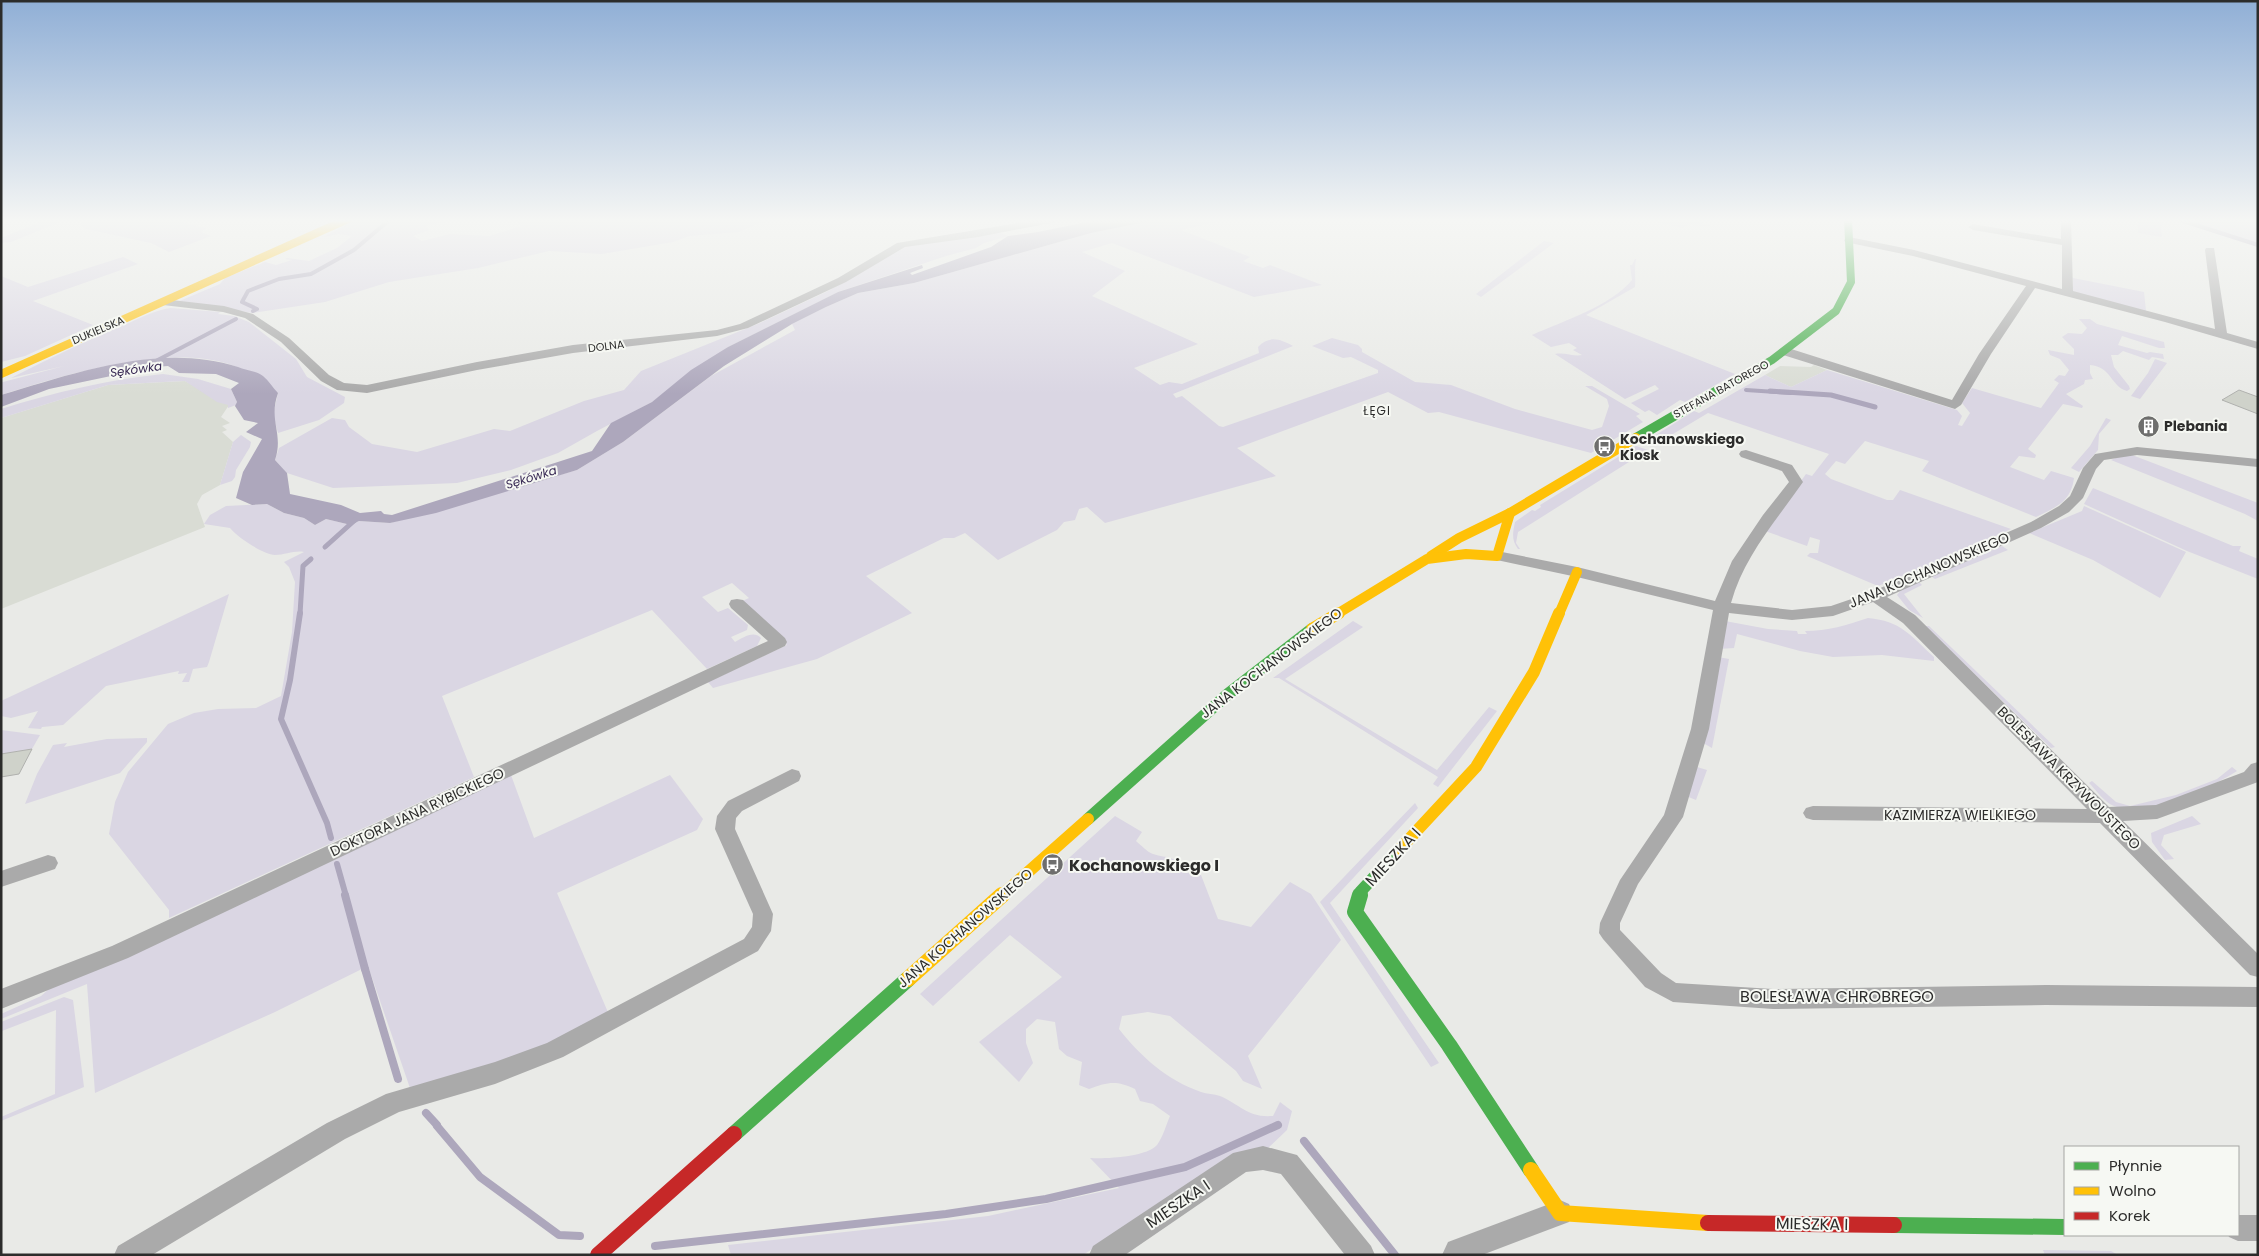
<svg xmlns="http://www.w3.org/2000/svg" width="2259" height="1256" viewBox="0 0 2259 1256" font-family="Poppins,sans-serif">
	<rect width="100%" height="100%" fill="#e9eae7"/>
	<g fill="#d9dcd4">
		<path d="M1814 365 1827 370 1791 387 1765 375 1780 366 1811 367Z"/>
		<path d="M185 381 229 405 221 417 230 423 222 426 227 430 222 432 233 442 220 485 202 495 197 504 205 527 1 609V418L108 385Z"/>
	</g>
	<g fill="#dad6e3">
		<path d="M48 219H169L206 228 201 232 211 236 169 252 151 243 86 229 80 224 83 220 60 222 11 242 1 243V238Z"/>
		<path d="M357 219H447V221L427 226 429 230 413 236 422 241 450 234 489 236 521 226 518 224 523 219H769L739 232 689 236 673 242 602 254 549 251 478 268 389 282 325 302 253 313 177 302 220 284 225 278 265 262 276 265 292 260 285 259 287 258 309 261 337 248 352 236 339 234 324 237Z"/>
		<path d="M1160 219H1230L1181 230 1250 257 1243 261 1263 268 1270 265 1322 285 1254 297 1112 243 1082 252 1125 271 1092 296 1198 344 1134 368 1160 385 1169 382 1182 384 1259 353 1258 347C1269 335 1280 339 1293 346L1173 394 1176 398 1182 396 1219 426 1223 427 1378 373V370L1351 357 1343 358 1312 346 1332 338 1358 345 1362 349V352L1415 382 1451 385 1515 409 1592 430 1602 427 1609 406 1607 399 1585 386H1592L1640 414 1636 416 1643 422 1591 453 1439 412 1428 413 1388 392 1237 448 1276 476 1105 523 1087 507 1079 509 1075 520 1064 522 1057 530 998 560 965 533 954 538H944L866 576 912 613 817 659 713 688 708 682 787 645 740 602 749 598 732 583 702 597 718 612 728 608 748 625 747 630 731 637 735 642C743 638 753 630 761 638L757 646 707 669 652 610 442 696 474 777 169 918V910L109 834 115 802 128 772 168 724 194 713 218 709 256 708 281 696 292 632 295 582 289 567 284 562 304 552C295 550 285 555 275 555 263 554 238 538 230 528L204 524 210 515 226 506 267 504 284 513 304 518 315 525 326 519 351 525 359 521 390 523 577 470 623 442 711 376 795 330 792 324 826 307 858 293 914 283 1091 233Z"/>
		<path d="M1658 219H1671L1680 223 1693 220 1710 226 1688 225 1683 228 1660 223Z"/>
		<path d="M2138 219H2163L2161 226 2162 237 2138 233Z"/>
		<path d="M2175 219H2245L2258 223V246Z"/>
		<path d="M999 232 1008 236 984 243 976 248 946 256 838 292 728 347 652 402 597 431 558 453 511 470 457 483 333 488 287 473 275 460 279 448 332 418 345 420 349 427 372 444 417 452 494 429 510 431 584 401 624 390 641 371 760 323 828 291 909 245Z"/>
		<path d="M1544 241 1554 243 1481 297 1476 294Z"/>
		<path d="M123 257 138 264 33 301 93 325 25 356 1 362V276L28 287Z"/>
		<path d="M1635 259H1636C1634 269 1636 277 1635 287L1586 315 1735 374 1685 402 1680 400 1657 415 1649 410 1645 412 1631 403 1659 389 1655 385 1625 399 1555 354C1565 352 1574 357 1582 355L1573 350 1577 348 1569 343 1551 347 1532 335C1563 321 1611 306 1632 280L1630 265H1632Z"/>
		<path d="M2073 278 2144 292 2146 311 2186 323 2073 292Z"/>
		<path d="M171 308 220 312 218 314 234 316 249 322 296 359 307 377 345 397 344 403 319 420 278 433 273 415 278 393C264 385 244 369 229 364 164 344 64 375 1 395V383L3 382 64 366 11 378C48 359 85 341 124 325 139 319 154 310 171 308Z"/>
		<path d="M2079 319H2090L2097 324 2164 342 2165 348H2159L2122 336 2118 345 2147 353 2150 352 2163 354 2164 359 2152 357 2149 360 2123 351 2118 355H2111L2114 367 2129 386 2130 389 2127 391C2111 387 2112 367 2090 365V373L2093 379 2085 380 2084 384 2066 394 2083 406 2082 408 2063 404 2028 449 2036 455 2035 458 2019 456 2010 467 2044 480 2051 471 2074 478C2071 502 2056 507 2036 517L1922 471 1929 461 1865 441 1845 464 1836 461 1825 474 1831 479 1887 500H1893L1900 490 2011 529 1936 563 1878 586 1807 556 1810 553H1818L1820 540 1810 537 1807 546 1765 531 1806 474 1812 476 1829 454 1708 413 1653 446 1643 443 1694 411 1699 413 1765 375 1791 387 1827 370 1957 410 1962 416 1958 425 1962 426 1970 413 1962 403 1972 388 2041 408 2059 383 2054 380 2059 375 2065 376 2069 370 2060 359 2050 355 2048 350 2074 355V349L2062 337 2068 333 2082 334 2087 328Z"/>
		<path d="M2155 359 2167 363 2140 399 2131 396 2148 373Z"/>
		<path d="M163 374 198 379 231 389 237 402 236 405 228 408V405L217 402 185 381 163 382 108 385 1 418V409C56 392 106 380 163 374Z"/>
		<path d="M2106 418 2111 420 2099 434 2098 450 2079 472 2071 468 2090 446Z"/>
		<path d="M241 435 251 442 250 447 236 470 235 477 232 481 220 485 233 442Z"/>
		<path d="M1636 446 1648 450 1518 532 1516 543 1520 549H1518C1511 540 1513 532 1515 522L1532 510 1535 511 1541 507 1540 505Z"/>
		<path d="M2132 455 2258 503V521L2245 514 2111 460 2120 456Z"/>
		<path d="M2093 488 2233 546H2241L2239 551 2258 559V579L2187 551 2084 504Z"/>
		<path d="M2084 506 2186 552 2160 598 2093 560 2029 533 2082 511Z"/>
		<path d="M2002 546 2008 550 1935 579 1931 576Z"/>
		<path d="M1919 582 1922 585 1904 594 1923 618 1909 610 1897 595 1901 590Z"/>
		<path d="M229 594 209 662 207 667 193 669 189 682H182L187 673 178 674 179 671 106 686 63 725 42 727 41 729 28 728 38 711 11 718 1 716V701Z"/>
		<path d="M1868 618C1901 621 1910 635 1934 657V661L1882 655 1833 657 1800 651 1737 634 1734 648 1719 649 1725 621 1768 629 1797 631 1798 634H1807L1805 631C1828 631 1847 625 1868 618Z"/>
		<path d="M1353 621 1363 627 1285 679 1437 770 1489 707 1497 711 1438 787 1433 784 1438 777 1279 678H1273Z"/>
		<path d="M1925 626H1929L2055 747 2051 748Z"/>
		<path d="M1718 657 1729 659 1712 748 1703 743Z"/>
		<path d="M1 730 40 735 32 749 1 754Z"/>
		<path d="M147 738V742L120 773 25 804 37 774 53 745 67 743 64 747 107 739Z"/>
		<path d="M1697 767 1707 770 1696 800 1686 796Z"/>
		<path d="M2232 767 2237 771C2211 788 2144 818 2114 806 2104 802 2096 790 2089 783L2092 781 2116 802 2130 806 2176 795 2217 779Z"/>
		<path d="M511 775 534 838 670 775 703 819 697 830 557 893 610 1017 558 1044 411 1091 368 966 275 1012 95 1093 87 984 1 1019V1014L41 996 57 982Z"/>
		<path d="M1415 803 1418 808 1330 903 1439 1063 1431 1067 1320 902Z"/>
		<path d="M1115 816 1142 832 1136 841C1141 845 1147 852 1153 854 1168 859 1176 854 1182 872L1201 875 1218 919 1251 927 1290 882 1311 894 1341 940 1248 1056 1262 1089 1243 1081 1236 1071 1170 1016 1148 1012 1122 1016 1119 1029C1141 1057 1167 1080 1201 1092 1207 1094 1214 1094 1220 1096 1241 1105 1248 1118 1273 1116L1280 1102 1292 1111 1287 1130 1265 1151 1216 1169 1083 1255H731L728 1245 988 1216 1119 1188 1090 1158C1105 1159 1147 1157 1157 1145 1163 1137 1166 1125 1170 1116L1153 1104 1140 1101 1135 1089C1116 1080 1108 1082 1089 1089L1079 1085 1082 1062 1067 1056 1059 1049 1055 1022 1037 1019 1026 1029V1043L1033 1063 1019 1082 979 1042 1062 977 1010 935 933 1006 920 994Z"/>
		<path d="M2192 816 2201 824 2164 835 2161 845 2174 859 2165 860 2152 842 2151 833Z"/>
		<path d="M64 997 73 1000 84 1087 1 1121V1117L55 1094 56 1010 2 1031 1 1036V1022Z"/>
		<path d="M2043 1250 2111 1251 2118 1255H2045Z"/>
	</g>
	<path fill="#ada7bc" d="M1102 219H1160L1091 233 914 283 858 293 826 307 792 324 724 366 623 442 577 470 436 513 390 523 359 521 351 525 326 519 315 525 304 518 284 513 267 504 252 505 236 498 243 472 262 439 246 432 258 423 244 420 235 406 237 402 231 389 239 383 216 374 179 373 168 366 154 367 49 389 1 407V395C75 373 161 342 238 367 245 370 257 371 263 376 269 381 273 388 278 393 268 421 284 433 275 460L287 473 290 494 341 505 360 513 381 511 384 514 392 515 592 451 611 423 652 402 691 370 728 347 838 292 922 265 923 268 910 273 912 275 991 247 1008 236 1038 232Z"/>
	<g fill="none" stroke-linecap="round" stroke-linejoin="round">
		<g stroke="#ada7bc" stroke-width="4">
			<path d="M2177 219 2258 245"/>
			<path d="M253 311 257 309 242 302 248 291 279 279 311 274 354 250 387 222"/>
			<path d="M154 362 236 319"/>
			<path d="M1746 390 1791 393"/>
		</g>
		<g stroke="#ada7bc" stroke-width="5">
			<path d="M1770 391 1831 395 1875 407"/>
			<path d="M325 547 355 520"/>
			<path d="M300 614 303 566 311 559"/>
		</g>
		<g stroke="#ada7bc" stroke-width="6">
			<path d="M300 613 290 680 281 719 327 823 331 838"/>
			<path d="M337 864 346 896"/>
		</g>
		<g stroke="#ada7bc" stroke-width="8">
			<path d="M345 895 365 969"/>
			<path d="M365 969 398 1079"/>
			<path d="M426 1113 437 1125"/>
			<path d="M437 1126 480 1177 559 1235 580 1236"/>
			<path d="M1304 1141 1395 1255"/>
			<path d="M655 1246 946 1214 1046 1199 1185 1167 1278 1125"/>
		</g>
	</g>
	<g fill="#cfd2ca" stroke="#b0b1ae">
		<path d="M2239 390 2258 397V414L2222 400Z"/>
		<path d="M32 749 19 774 1 777V754Z"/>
	</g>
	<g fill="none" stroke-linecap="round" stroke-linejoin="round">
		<g fill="#aaa" fill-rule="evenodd">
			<path d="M1043 219H1061L1056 222 978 237 905 247 846 282 748 328 717 336 573 353 477 370 367 393 337 390 321 381 281 342 245 318 223 312 163 305 157 302 163 299 224 306 253 314 289 338 329 375 344 383 367 385 477 362 573 345 717 330 740 324 838 278 897 243Z"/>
			<path d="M2061 219H2071L2073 291 2215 329 2205 250 2206 248H2214L2227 333 2258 342V349L2165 322 2035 288 1991 354 1961 405 1955 409 1780 354 1778 351 1784 347 1788 348 1952 400 1979 354 2026 286 1913 256 1845 242 1844 240 1849 237 1914 250 2062 289V245L1973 230 1968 227 1973 224 2061 239Z"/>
			<path d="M2137 447 2258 459V467L2137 455 2104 460 2096 469 2083 498 2069 512 2041 528 1887 597 1915 615 2109 807 2156 805 2244 772 2251 764 2258 762V782L2157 819 2123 821 2258 954V977L2250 975 2100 823 1813 820 1806 818 1803 813 1806 808 1813 806 2087 809 1903 623 1873 602 1833 616 1792 620 1729 613 1709 729 1683 817 1638 884 1620 923V930L1661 973 1676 983 1773 989 2046 985 2258 987V1007L2046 1005 1773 1009 1673 1002 1645 987 1603 939 1599 933 1600 923 1620 880 1664 815 1691 729 1713 610 1577 577 1492 559 1489 556 1492 553 1497 551 1577 567 1715 601 1732 561 1763 515 1789 482 1782 471 1741 457 1739 454 1741 451 1746 450 1792 465 1803 482C1776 521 1744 556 1731 603L1792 610 1831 606 1869 593 2031 522 2059 506 2070 496 2083 468 2095 454Z"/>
			<path d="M737 599 743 600 785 638 787 642 785 646 128 958 1 1009V989L112 946 768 641 731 608 729 604 731 600Z"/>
			<path d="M792 769 799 771 801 776 799 781 742 811 736 818 735 829 773 914 771 931 758 951 563 1057 495 1084 399 1112 345 1139 152 1255H114L118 1246 327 1123 386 1094 495 1062 547 1043 744 939 752 927 753 914 715 829 717 816 728 801Z"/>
			<path d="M48 855 55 857 58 863 55 869 1 887V871Z"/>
			<path d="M1263 1146 1297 1155 1371 1246 1375 1255H1345L1281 1174 1263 1170 1246 1172 1125 1255H1089L1093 1246 1233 1153Z"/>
			<path d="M1560 1200 1569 1204 1573 1213 1569 1222 1482 1255H1442L1448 1242Z"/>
			<path d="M2238 1215H2258V1241H2238L2229 1237 2228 1235H2238Z"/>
		</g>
		<path stroke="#4caf50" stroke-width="8" d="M1715 393 1772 360 1836 311 1851 282 1848 219"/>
		<path stroke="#4caf50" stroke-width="10" d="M1636 438 1717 391"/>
		<g stroke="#4caf50" stroke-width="12">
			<path d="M1088 819 1228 694 1312 629"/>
			<path d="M1359 896 1361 891 1398 851"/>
		</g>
		<g stroke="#4caf50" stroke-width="16">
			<path d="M1360 895 1355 912 1449 1045 1531 1170"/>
			<path d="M734 1134 908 979"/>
			<path d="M1894 1225 2065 1227"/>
		</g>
		<path stroke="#ffc107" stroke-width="8" d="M1 374 348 219"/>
		<g stroke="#ffc107" stroke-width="10">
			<path d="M1431 556 1459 538 1510 513 1636 438"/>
			<path d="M1337 614 1427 559 1466 554 1497 556 1510 513"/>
			<path d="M1559 614 1577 572"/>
		</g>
		<g stroke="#ffc107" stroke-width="12">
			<path d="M1312 629 1339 613"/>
			<path d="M1398 851 1476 767 1534 672 1559 613"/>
			<path d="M1001 896 1088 819"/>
		</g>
		<g stroke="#ffc107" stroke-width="16">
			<path d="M908 979 1002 895"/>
			<path d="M1531 1170 1560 1213 1708 1223"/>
		</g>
		<g stroke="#c62828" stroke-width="16">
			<path d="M1708 1223 1894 1225"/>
			<path d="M598 1255 734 1134"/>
		</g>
	</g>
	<linearGradient id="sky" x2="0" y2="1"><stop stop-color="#90afd6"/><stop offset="0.56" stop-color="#f5f6f4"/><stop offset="1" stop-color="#f5f6f4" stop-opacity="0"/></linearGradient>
	<rect width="2259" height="394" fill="url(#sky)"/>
	<defs>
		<symbol id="building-disc" viewBox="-11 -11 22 22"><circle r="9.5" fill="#6e6e6d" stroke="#f6f8f3"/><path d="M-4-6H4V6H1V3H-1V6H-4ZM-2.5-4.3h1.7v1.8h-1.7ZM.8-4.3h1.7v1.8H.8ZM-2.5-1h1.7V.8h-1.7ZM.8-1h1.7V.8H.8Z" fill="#fff"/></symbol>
		<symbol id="bus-disc" viewBox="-11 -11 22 22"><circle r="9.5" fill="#6e6e6d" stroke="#f6f8f3"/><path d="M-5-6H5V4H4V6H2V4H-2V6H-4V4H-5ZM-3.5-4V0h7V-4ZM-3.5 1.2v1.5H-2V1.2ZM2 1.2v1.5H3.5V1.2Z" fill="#fff"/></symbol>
	</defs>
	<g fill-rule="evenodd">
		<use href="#building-disc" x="2136" y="414" width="25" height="25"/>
		<use href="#bus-disc" x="1592" y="434" width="25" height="25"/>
		<use href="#bus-disc" x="1040" y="852" width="25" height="25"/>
	</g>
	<g text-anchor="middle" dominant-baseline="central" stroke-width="4" stroke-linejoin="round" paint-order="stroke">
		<g font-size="11" fill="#2c2c2b" stroke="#f6f8f3">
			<text transform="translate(98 330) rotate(-23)">DUKIELSKA</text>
			<text transform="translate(606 346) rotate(-7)">DOLNA</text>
			<text transform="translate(1721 389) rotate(-29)">STEFANA BATOREGO</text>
		</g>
		<g font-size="12" font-style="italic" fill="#372853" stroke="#f6f8f3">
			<text transform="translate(136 369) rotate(-8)">Sękówka</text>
			<text transform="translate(531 477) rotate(-17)">Sękówka</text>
		</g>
		<g font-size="12" letter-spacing="1" fill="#2c2c2b" stroke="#f6f8f3">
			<text x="1377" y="410">ŁĘGI</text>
		</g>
		<g font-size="14" font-weight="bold" fill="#2c2c2b" stroke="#f6f8f3" text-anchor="start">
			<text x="2164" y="426">Plebania</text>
			<text x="1620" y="439">Kochanowskiego<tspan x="1620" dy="16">Kiosk</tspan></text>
		</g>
		<g font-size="14" fill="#2c2c2b" stroke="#f6f8f3">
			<text transform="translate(1929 570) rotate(-23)">JANA KOCHANOWSKIEGO</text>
			<text transform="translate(1271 663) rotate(-37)">JANA KOCHANOWSKIEGO</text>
			<text transform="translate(2069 778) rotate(45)">BOLESŁAWA KRZYWOUSTEGO</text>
			<text transform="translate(417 812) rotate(-25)">DOKTORA JANA RYBICKIEGO</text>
			<text x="1960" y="815">KAZIMIERZA WIELKIEGO</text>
			<text transform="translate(965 928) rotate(-41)">JANA KOCHANOWSKIEGO</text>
		</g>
		<g font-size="16" fill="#2c2c2b" stroke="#f6f8f3">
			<text transform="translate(1393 857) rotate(-47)">MIESZKA I</text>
			<text x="1837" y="996">BOLESŁAWA CHROBREGO</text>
			<text transform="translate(1178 1204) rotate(-34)">MIESZKA I</text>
			<text transform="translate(1812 1224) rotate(1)">MIESZKA I</text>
		</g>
		<g font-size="16" font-weight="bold" fill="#2c2c2b" stroke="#f6f8f3" text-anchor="start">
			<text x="1069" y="865">Kochanowskiego I</text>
		</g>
	</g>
	<rect width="2259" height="1256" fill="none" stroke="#2c2c2b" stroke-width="5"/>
	<rect x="2064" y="1146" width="175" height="90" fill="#f6f8f3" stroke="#a5a6a3"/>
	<rect x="2074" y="1162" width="25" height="8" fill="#4caf50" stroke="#a5a6a3"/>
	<text x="2109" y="1171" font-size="15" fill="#2c2c2b">Płynnie</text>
	<rect x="2074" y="1187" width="25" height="8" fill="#ffc107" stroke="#a5a6a3"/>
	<text x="2109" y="1196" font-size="15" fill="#2c2c2b">Wolno</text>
	<rect x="2074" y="1212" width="25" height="8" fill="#c62828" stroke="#a5a6a3"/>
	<text x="2109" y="1221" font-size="15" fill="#2c2c2b">Korek</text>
</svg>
